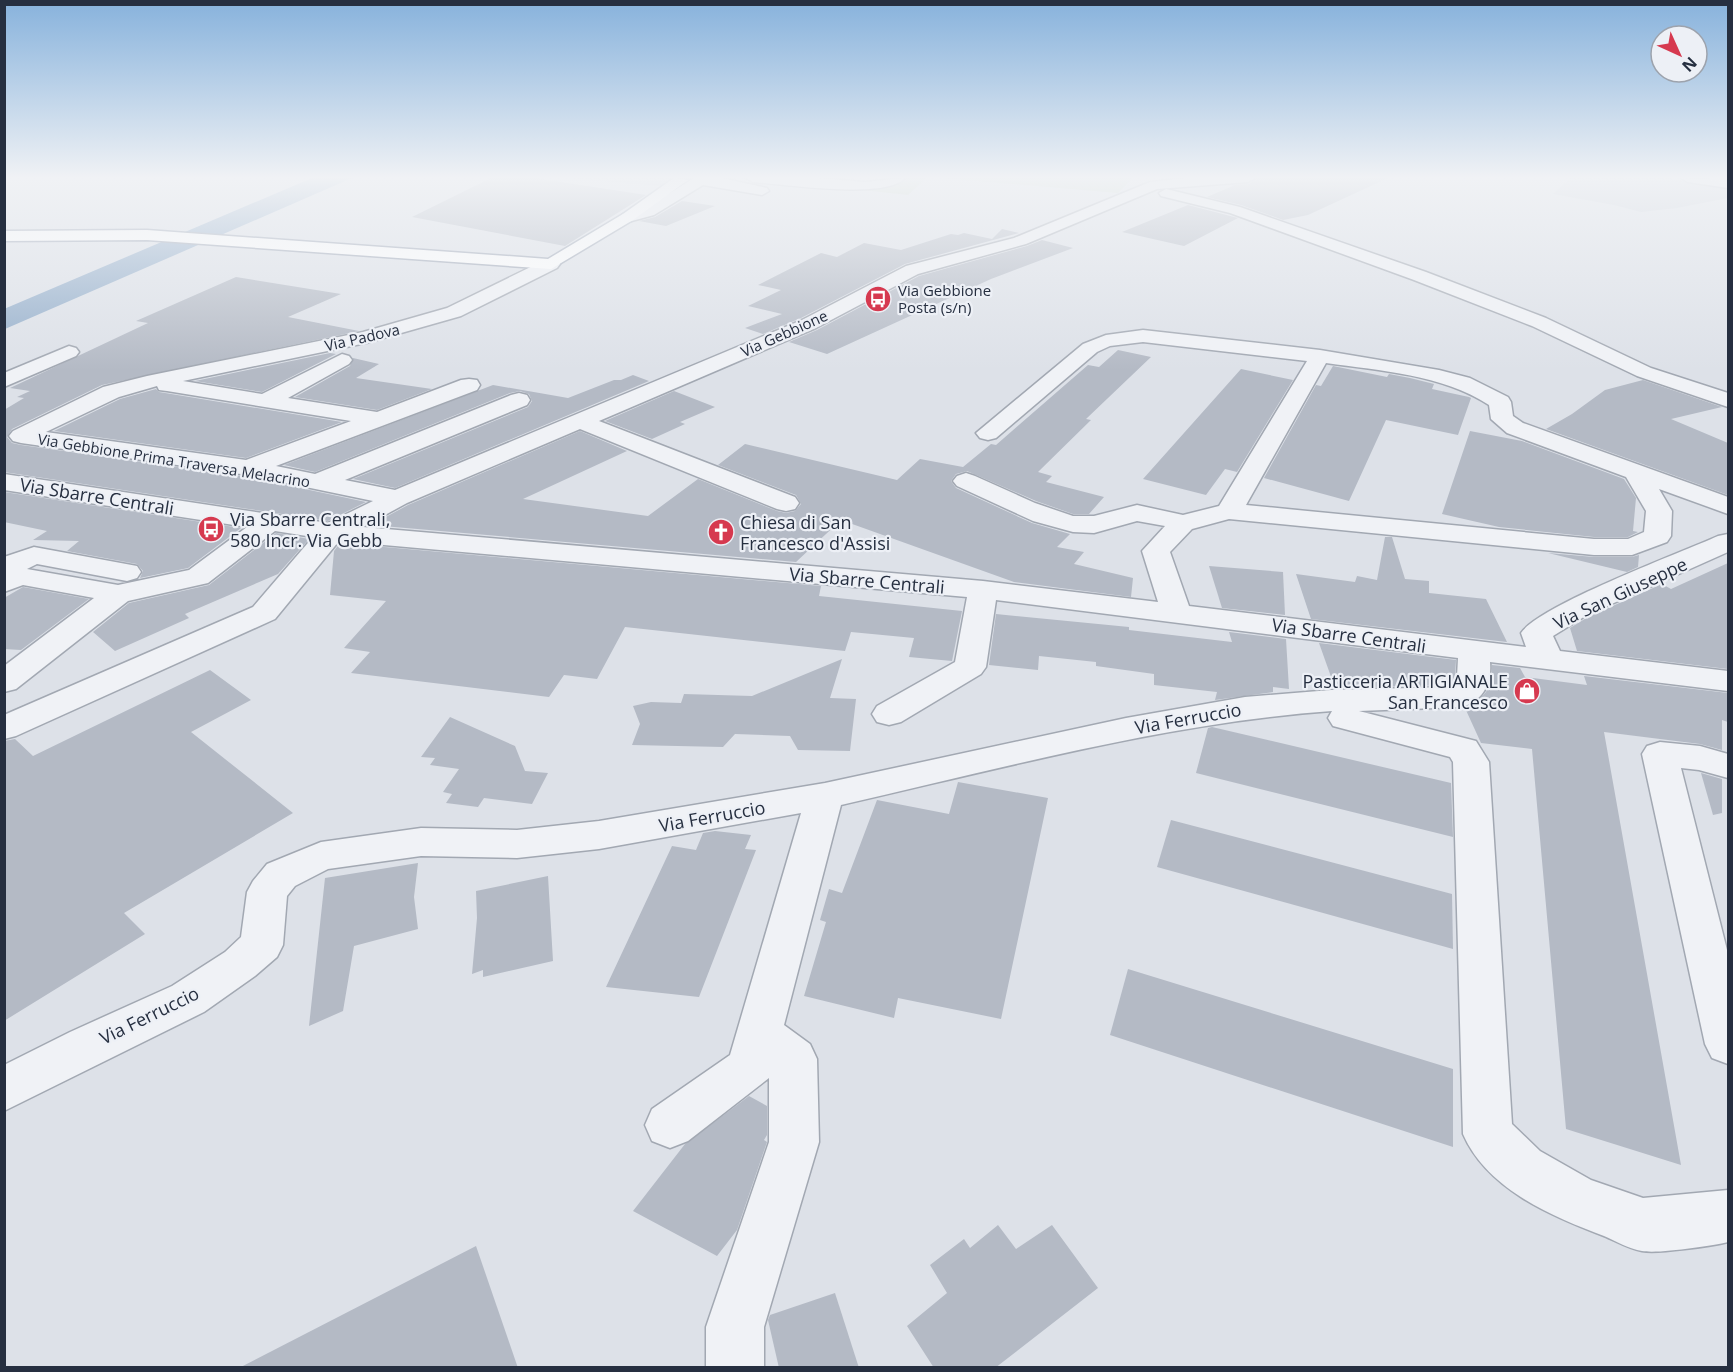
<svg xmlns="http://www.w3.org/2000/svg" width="1733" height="1372" viewBox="0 0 1733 1372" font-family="'Open Sans',sans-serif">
	<rect width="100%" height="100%" fill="#dde1e8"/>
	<g fill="#cbd0da">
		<path d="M566 178H697L694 181 668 179 660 186Z"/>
		<path d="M1570 178H1668L1728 187V198L1677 208 1641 212 1614 205 1553 194Z"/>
	</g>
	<g fill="#c3d3be">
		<path d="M722 178C755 178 885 197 904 178H926L908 195 817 185Z"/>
		<path d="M941 178H1133L1118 193Z"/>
	</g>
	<path fill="#95afcb" d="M312 178H352L5 329 4 309Z"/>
	<g fill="#b4bac5">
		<path d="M491 178H535L646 195 565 246 412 217Z"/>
		<path d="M1257 178H1388L1308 215 1283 220 1241 205 1207 197 1235 185 1249 184Z"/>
		<path d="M682 201 715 206 666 226 639 221 655 217Z"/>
		<path d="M1188 205 1238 218 1184 246 1122 232Z"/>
		<path d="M1002 229 1019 233 905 264 801 318 763 334 745 328 782 314 748 306 781 290 758 285 821 253 837 257 864 243 901 250 951 234 958 235 964 233 992 239Z"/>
		<path d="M1042 240 1073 248 991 279 827 354 789 342 817 330 919 276 1027 246Z"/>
		<path d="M236 277 341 294 288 317 359 331 102 385 12 429 7 437 12 443 21 445 248 477 366 502 328 521 4 472V410L24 398 17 397 30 391 10 388 148 323 136 321Z"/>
		<path d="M1118 350 1151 357 1086 419 1091 420 1038 472 1052 476 1046 482 1104 497 1089 514H1073L1036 501 967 471 956 474 951 481 956 488 1032 523 1070 534 1057 547 1084 552 1074 564 1133 578 1131 597 1014 582 841 520 796 562 371 525 408 505 580 431 627 451 523 499 648 516 698 479 777 511 786 513 795 511 801 504 796 495 718 465 745 444 897 480 920 459 963 467 991 444 996 445 1088 365 1099 367Z"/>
		<path d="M330 353 336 354 262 392 195 381Z"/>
		<path d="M353 358 379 364 356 378 432 389 377 410 295 397 350 366Z"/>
		<path d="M1333 366 1387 377 1389 374 1410 378 1434 384 1432 389 1469 397 1471 398 1458 435 1386 420 1349 501 1264 478 1316 385 1321 386Z"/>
		<path d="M1241 369 1293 380 1237 472 1225 469 1206 495 1143 479Z"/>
		<path d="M633 375 649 381 395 488 353 479 528 407 532 401 529 394 520 391 510 393 315 472 284 465 493 385 568 398 614 380H621Z"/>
		<path d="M1643 380 1722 407 1671 419 1728 443V495L1546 429 1572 414 1605 390Z"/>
		<path d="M156 389 159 392 342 422 246 458 54 431 120 399Z"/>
		<path d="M674 391 715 407 680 422 685 424 652 439 605 421Z"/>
		<path d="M1470 431 1522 441 1624 479 1636 498 1633 531 1638 532 1628 537H1594L1499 527 1442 514Z"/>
		<path d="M4 492 241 528 188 568 140 578 143 571 137 564 67 551 79 541 33 540 47 531 4 522Z"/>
		<path d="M276 533 309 539 278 574 185 614 189 618 115 651 93 632 129 603 209 585Z"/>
		<path d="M1385 537H1392L1405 579 1429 581V593L1486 599 1507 642 1311 619 1296 574 1355 582 1357 576 1377 580Z"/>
		<path d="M340 543 821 586 819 596 962 611 952 661 909 657 914 638 851 632 845 651 625 627 597 679 564 675 549 697 351 673 370 652 344 648 386 601 330 595 334 551Z"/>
		<path d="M1548 553 1594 557H1632L1639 555 1638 567 1627 572Z"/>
		<path d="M1728 563V669L1577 651 1570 628 1588 617 1662 584 1671 589Z"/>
		<path d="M1209 566 1283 572 1285 615 1222 608Z"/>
		<path d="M23 587 89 599 21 650 4 649V598Z"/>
		<path d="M996 614 1129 627V630L1232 642 1229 632 1286 639 1289 689 1273 687V692L1215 700 1217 692 1154 685V674L1096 666V662L1039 656 1038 670 989 665Z"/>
		<path d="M1319 643 1456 660 1455 676 1451 685 1335 688Z"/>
		<path d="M842 659 830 698 856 699 850 751 798 750 790 736 735 734 723 747 632 745 640 724 633 706 651 702 681 703 684 694 752 696Z"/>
		<path d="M1492 665 1520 668 1525 677 1587 685 1584 676 1728 693V722L1722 720V750L1700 744 1604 732 1681 1165 1566 1129 1532 749 1481 743 1465 708 1477 702 1486 692 1492 678Z"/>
		<path d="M210 670 251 700 191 732 293 813 124 913 145 934 4 1021V741L15 739 33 756Z"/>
		<path d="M450 717 515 746 525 771 548 773 532 804 484 798 478 807 446 803 452 794 443 792 459 769 430 765 435 758 421 757Z"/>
		<path d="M1212 727 1451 783 1453 837 1196 773 1208 728Z"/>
		<path d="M1701 773 1722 779V813L1713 815Z"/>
		<path d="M958 782 1048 798 1001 1019 898 998 894 1018 804 996 826 922 820 920 829 889 842 893 877 800 949 814Z"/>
		<path d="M1171 820 1452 894 1453 949 1157 867Z"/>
		<path d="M715 831 751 835 745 849 756 850 699 997 606 987 672 846 696 850 703 833Z"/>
		<path d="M418 863 414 897 418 929 354 946 343 1011 309 1026 325 878Z"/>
		<path d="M548 876 553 961 483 977V970L472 974 477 918 476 891Z"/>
		<path d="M1128 969 1453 1069V1147L1110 1035Z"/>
		<path d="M749 1096 767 1106V1135L764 1140 767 1142 737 1230 717 1256 633 1211 685 1144Z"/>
		<path d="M998 1225 1016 1249 1052 1225 1098 1288 995 1368H934L907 1326 947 1293 930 1265 964 1239 970 1248Z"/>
		<path d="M476 1246 518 1368H239Z"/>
		<path d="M835 1293 859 1368H779L768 1320 770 1315Z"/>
	</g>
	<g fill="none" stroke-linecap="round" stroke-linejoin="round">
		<defs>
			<g id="minor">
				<path d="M694 178H721L767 188 769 191 762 195 703 185 654 215 628 222 620 217 623 214 644 209Z"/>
				<path d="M746 178H817L865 182 905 178C886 200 783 184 753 182Z"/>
				<path d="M1187 178H1255L1248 182 1157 189 1026 244 918 274 816 328 599 421 795 497 799 503 795 509 786 511 777 509 580 429 407 503 363 527 983 581 1158 602 1142 551 1165 526 1137 521 1094 533 1073 532 1033 521 957 486 953 481 957 476 966 473 975 476 1035 503 1073 516H1094L1137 505 1183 515 1219 506 1307 361 1143 342 1110 346 1097 352 996 438 988 440 980 438 976 433 1083 344 1106 335 1143 330 1320 350 1439 370 1470 378 1508 397 1511 402 1513 416 1523 423 1728 497V514L1659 489 1672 511 1671 536 1667 542 1632 555H1594L1229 519 1192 529 1170 552 1189 606 1526 647 1521 633C1540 605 1680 553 1718 536L1728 534V552L1587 615 1553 636 1560 651 1728 671V691L1490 662C1492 683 1483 702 1461 707L1359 711 1476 741 1489 762 1512 1124 1540 1151 1591 1180 1643 1198 1728 1190V1242C1711 1246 1658 1254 1642 1251 1629 1249 1616 1241 1604 1236 1551 1216 1487 1189 1463 1134L1453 762 1450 757 1333 726 1328 718 1332 711C1166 723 1003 768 841 805L784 1025 810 1044 817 1059 819 1142 764 1327V1368H706V1327L769 1142V1078L688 1141 670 1148 652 1141 645 1125 652 1109 730 1055 801 813 599 849 517 858 421 856 328 869 295 886 287 896 283 945 277 957 255 976 204 1012 4 1111V1065L70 1032 172 986 225 952 241 937 247 892 253 881 267 864 321 842 421 828 517 830 599 821 825 783 1126 718 1245 697 1331 690 1452 687 1457 677 1458 658 996 600 986 667 981 674 901 722 889 725 877 722 872 714 877 706 955 662 967 597 339 541 275 619 16 736 4 739V715L253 607 313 537 275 531 208 583 128 601 16 689 4 692V666L94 598 23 585 4 592V557L34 547 137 566 141 572 137 578 127 581 37 564 27 569 118 585 189 570 247 527 4 490V474L328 523 373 501 248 475 21 443 13 441 9 436 13 431 103 387 147 376 363 332 447 308 545 260H557L560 264 557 268 461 316 366 343 183 381 262 394 342 354 349 356 352 360 349 364 288 398 377 412 461 380 469 379 477 380 480 385 477 390 276 466 315 474 511 395 519 393 527 395 530 400 527 405 345 480 395 490 802 320 906 266 1014 238 1150 182ZM1326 363C1381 371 1441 374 1489 405L1491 419 1507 433 1626 477 1646 511 1644 532 1628 539H1594L1246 505ZM157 386 159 390 167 391 351 421 246 460 46 432 119 397Z"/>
				<path d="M1681 178 1728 180V188L1688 182Z"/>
				<path d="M1166 189 1240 207 1426 272 1546 318 1651 368 1728 393V407L1637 376 1532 326 1414 280 1230 213 1161 196 1159 193Z"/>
				<path d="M69 346 76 348 79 352 76 356 4 387V373Z"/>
				<path d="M1660 742 1700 746 1728 754V778L1699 770 1681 768 1728 954V1064L1712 1058 1705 1044 1642 754 1647 746Z"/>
			</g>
			<g id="major">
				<path d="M674 178 688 180 633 220 551 269 147 240 4 241V231L147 230 548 259 623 214Z"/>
				<path d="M1709 178H1728V184L1711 181Z"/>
			</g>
		</defs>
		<use href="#minor" stroke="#a2a8b2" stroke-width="3"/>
		<use href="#major" stroke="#9ca5b5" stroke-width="3"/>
		<use href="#minor" fill="#f0f2f6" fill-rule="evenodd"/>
		<use href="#major" fill="#fff" fill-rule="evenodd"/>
	</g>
	<linearGradient id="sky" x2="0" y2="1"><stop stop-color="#87b2dc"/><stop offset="0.48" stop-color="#f0f2f5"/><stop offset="1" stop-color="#f0f2f5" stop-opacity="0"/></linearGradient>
	<rect width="1733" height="370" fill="url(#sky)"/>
	<defs>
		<symbol id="bus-disc" viewBox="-11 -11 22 22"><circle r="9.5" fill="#d6394f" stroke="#edf0f6"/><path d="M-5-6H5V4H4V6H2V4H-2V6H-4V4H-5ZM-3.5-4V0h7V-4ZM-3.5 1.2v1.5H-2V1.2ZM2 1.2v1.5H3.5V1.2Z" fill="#fff"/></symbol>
		<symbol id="church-disc" viewBox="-11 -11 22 22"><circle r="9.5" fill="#d6394f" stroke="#edf0f6"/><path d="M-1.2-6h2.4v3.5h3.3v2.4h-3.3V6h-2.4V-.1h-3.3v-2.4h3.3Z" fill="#fff"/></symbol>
		<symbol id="shop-disc" viewBox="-11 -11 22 22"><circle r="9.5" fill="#d6394f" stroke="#edf0f6"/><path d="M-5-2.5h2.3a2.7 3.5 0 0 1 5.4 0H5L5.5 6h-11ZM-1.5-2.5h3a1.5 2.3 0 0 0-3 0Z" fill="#fff"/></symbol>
	</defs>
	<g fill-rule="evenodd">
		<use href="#bus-disc" x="863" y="284" width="30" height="30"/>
		<use href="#bus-disc" x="196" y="514" width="30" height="30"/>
		<use href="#church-disc" x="706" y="517" width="30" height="30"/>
		<use href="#shop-disc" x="1512" y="676" width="30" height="30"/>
	</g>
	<g text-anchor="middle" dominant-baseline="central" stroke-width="4.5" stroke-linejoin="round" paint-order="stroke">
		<g font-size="15" fill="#262f40" stroke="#edf0f6" text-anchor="start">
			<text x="898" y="290">Via Gebbione<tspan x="898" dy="17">Posta (s/n)</tspan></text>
		</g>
		<g font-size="15" fill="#262f40" stroke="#edf0f6">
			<text transform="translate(784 333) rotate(-24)">Via Gebbione</text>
			<text transform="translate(362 337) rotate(-13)">Via Padova</text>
			<text transform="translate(174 460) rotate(9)">Via Gebbione Prima Traversa Melacrino</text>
		</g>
		<g font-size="18" fill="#262f40" stroke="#edf0f6">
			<text transform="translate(97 496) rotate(9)">Via Sbarre Centrali</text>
			<text transform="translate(867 580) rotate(5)">Via Sbarre Centrali</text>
			<text transform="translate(1620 593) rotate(-25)">Via San Giuseppe</text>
			<text transform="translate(1349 635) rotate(8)">Via Sbarre Centrali</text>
			<text transform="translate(1188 718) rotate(-10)">Via Ferruccio</text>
			<text transform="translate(712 816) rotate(-10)">Via Ferruccio</text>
			<text transform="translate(149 1015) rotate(-26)">Via Ferruccio</text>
		</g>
		<g font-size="18" fill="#262f40" stroke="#edf0f6" text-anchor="start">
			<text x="230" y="519">Via Sbarre Centrali,<tspan x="230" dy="21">580 Incr. Via Gebb</tspan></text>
			<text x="740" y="522">Chiesa di San<tspan x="740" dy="21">Francesco d'Assisi</tspan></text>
			<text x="1508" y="681" text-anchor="end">Pasticceria ARTIGIANALE<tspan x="1508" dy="21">San Francesco</tspan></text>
		</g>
	</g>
	<rect width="1733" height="1372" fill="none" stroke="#262f40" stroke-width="12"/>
	<g transform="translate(1679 54) rotate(135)"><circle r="28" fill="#edf0f6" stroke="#9da3ad" stroke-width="1.5"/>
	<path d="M0-4.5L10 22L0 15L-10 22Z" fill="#d6394f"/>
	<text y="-9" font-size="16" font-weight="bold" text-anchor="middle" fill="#262f40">N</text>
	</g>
</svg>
